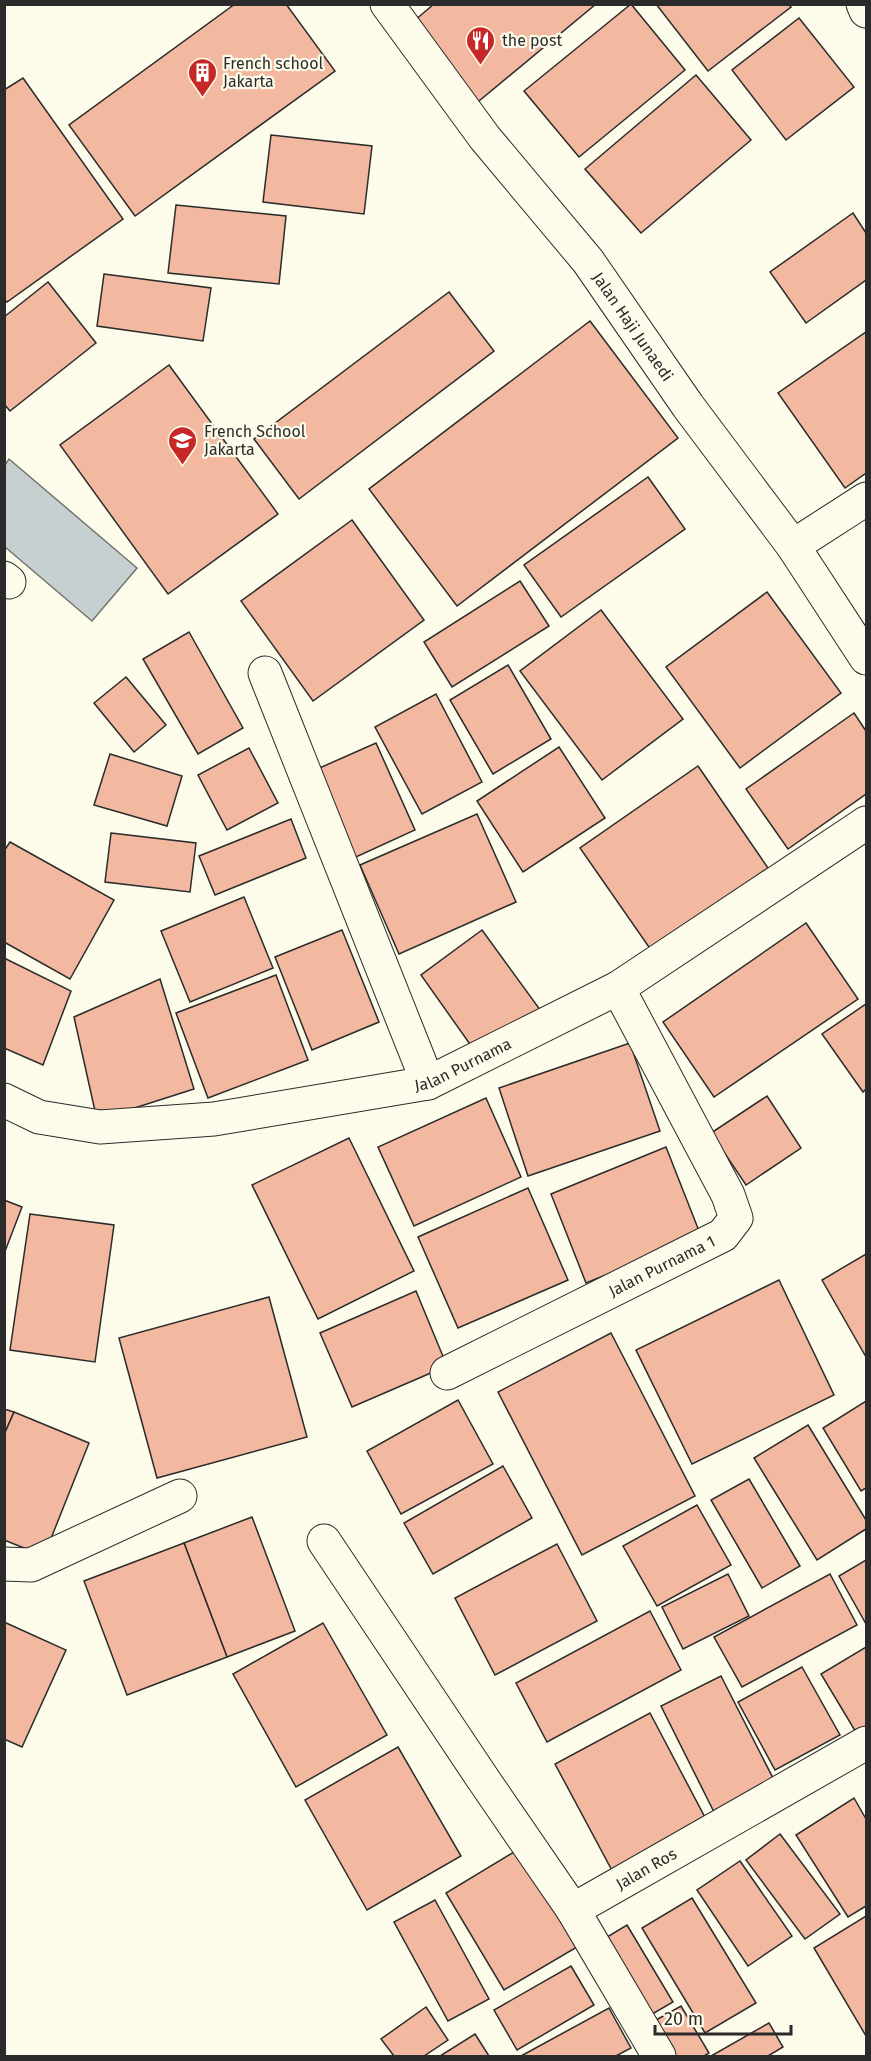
<svg xmlns="http://www.w3.org/2000/svg" width="871" height="2061" viewBox="0 0 871 2061" font-family="'Fira Sans',sans-serif">
	<rect width="100%" height="100%" fill="#fdfbea"/>
	<path fill="#c7d0d0" stroke="#74746e" stroke-width="1.5" d="M9 459 137 568 92 621 5 547V465Z"/>
	<g fill="#f2b8a0" stroke="#2b2b2b" stroke-width="1.5">
		<path d="M235 4H286L335 71 135 216 69 125Z"/>
		<path d="M434 4H596L473 106 408 26Z"/>
		<path d="M631 4 685 70 579 157 524 91Z"/>
		<path d="M656 4H789L791 7 708 71Z"/>
		<path d="M799 18 854 87 786 140 732 70Z"/>
		<path d="M696 75 751 140 641 233 585 169Z"/>
		<path d="M23 78 123 219 7 302 4 299V90Z"/>
		<path d="M271 135 372 146 364 214 263 202Z"/>
		<path d="M176 205 286 216 279 284 168 273Z"/>
		<path d="M853 213 866 233V280L806 323 770 272Z"/>
		<path d="M104 274 211 288 203 341 97 326Z"/>
		<path d="M48 282 96 343 10 411 4 404V317Z"/>
		<path d="M449 292 494 351 299 499 254 439Z"/>
		<path d="M590 321 678 438 457 606 369 489Z"/>
		<path d="M866 332V473L845 488 778 393Z"/>
		<path d="M169 365 278 514 168 594 60 445Z"/>
		<path d="M648 477 685 529 561 617 524 565Z"/>
		<path d="M352 520 424 620 313 701 241 601Z"/>
		<path d="M520 581 549 626 452 687 424 642Z"/>
		<path d="M767 592 841 693 740 768 666 667Z"/>
		<path d="M601 610 683 719 602 780 520 671Z"/>
		<path d="M189 632 243 728 198 754 143 659Z"/>
		<path d="M508 665 551 739 493 774 450 700Z"/>
		<path d="M126 677 166 725 134 752 94 703Z"/>
		<path d="M436 694 482 782 422 814 375 727Z"/>
		<path d="M854 713 866 731V794L788 849 746 789Z"/>
		<path d="M376 743 415 830 345 862 306 774Z"/>
		<path d="M559 747 605 818 523 872 477 801Z"/>
		<path d="M249 748 278 803 227 830 198 775Z"/>
		<path d="M110 754 182 776 167 826 94 805Z"/>
		<path d="M698 766 768 868 651 950 580 848Z"/>
		<path d="M477 814 516 902 399 954 360 865Z"/>
		<path d="M291 819 306 858 215 895 199 856Z"/>
		<path d="M111 833 196 843 190 892 105 882Z"/>
		<path d="M10 842 114 900 70 979 4 942V851Z"/>
		<path d="M244 897 273 968 190 1002 161 931Z"/>
		<path d="M806 923 858 999 714 1097 663 1022Z"/>
		<path d="M342 930 379 1022 312 1050 275 957Z"/>
		<path d="M482 930 541 1011 479 1057 421 975Z"/>
		<path d="M4 958 71 991 43 1065 4 1048Z"/>
		<path d="M276 975 308 1060 208 1098 176 1013Z"/>
		<path d="M160 979 194 1089 97 1120 74 1017Z"/>
		<path d="M866 1004V1089L863 1092 822 1034Z"/>
		<path d="M630 1043 660 1131 528 1176 499 1088Z"/>
		<path d="M767 1096 801 1148 746 1185 711 1133Z"/>
		<path d="M486 1098 521 1177 414 1226 378 1147Z"/>
		<path d="M349 1138 414 1271 318 1319 252 1185Z"/>
		<path d="M666 1147 701 1236 586 1283 551 1194Z"/>
		<path d="M528 1188 568 1280 458 1328 418 1237Z"/>
		<path d="M4 1200 22 1207 4 1254Z"/>
		<path d="M30 1214 114 1225 95 1362 10 1350Z"/>
		<path d="M866 1254V1357L822 1280Z"/>
		<path d="M779 1280 834 1395 692 1464 636 1350Z"/>
		<path d="M416 1291 447 1366 352 1407 320 1333Z"/>
		<path d="M269 1297 307 1437 157 1478 119 1338Z"/>
		<path d="M611 1333 695 1496 582 1555 498 1392Z"/>
		<path d="M458 1400 493 1464 401 1514 367 1451Z"/>
		<path d="M866 1401V1488L861 1491 823 1428Z"/>
		<path d="M4 1409 14 1412 4 1435Z"/>
		<path d="M14 1412 89 1443 44 1556 4 1540V1435Z"/>
		<path d="M808 1425 866 1520V1529L817 1560 754 1458Z"/>
		<path d="M503 1466 532 1518 433 1574 404 1523Z"/>
		<path d="M749 1479 800 1566 762 1588 711 1500Z"/>
		<path d="M697 1505 731 1565 657 1606 623 1546Z"/>
		<path d="M252 1517 295 1631 227 1657 184 1543Z"/>
		<path d="M184 1543 227 1657 127 1695 84 1581Z"/>
		<path d="M557 1544 597 1621 495 1675 455 1598Z"/>
		<path d="M866 1560V1624L839 1576Z"/>
		<path d="M728 1574 749 1616 683 1649 662 1607Z"/>
		<path d="M830 1574 857 1625 742 1687 714 1637Z"/>
		<path d="M650 1611 681 1670 547 1742 516 1683Z"/>
		<path d="M4 1622 66 1650 22 1747 4 1739Z"/>
		<path d="M323 1623 387 1735 296 1787 233 1674Z"/>
		<path d="M866 1647V1729L857 1734 821 1674Z"/>
		<path d="M802 1667 840 1735 775 1770 738 1702Z"/>
		<path d="M721 1676 775 1782 714 1812 661 1706Z"/>
		<path d="M650 1713 709 1825 615 1876 555 1764Z"/>
		<path d="M398 1747 461 1856 367 1910 305 1800Z"/>
		<path d="M854 1798 866 1819V1906L848 1917 796 1835Z"/>
		<path d="M780 1834 840 1914 805 1939 746 1860Z"/>
		<path d="M519 1849 577 1947 504 1990 446 1893Z"/>
		<path d="M740 1861 792 1936 748 1966 697 1890Z"/>
		<path d="M692 1898 756 2003 705 2033 642 1928Z"/>
		<path d="M435 1900 489 1999 448 2021 394 1922Z"/>
		<path d="M866 1916V2036L814 1948Z"/>
		<path d="M627 1925 673 2002 642 2020 597 1943Z"/>
		<path d="M571 1966 594 2005 517 2050 494 2010Z"/>
		<path d="M681 2006 709 2053 704 2056H666L647 2025Z"/>
		<path d="M426 2007 448 2040 424 2056H394L381 2039Z"/>
		<path d="M609 2008 631 2048 616 2056H521Z"/>
		<path d="M769 2023 783 2047 768 2056H711Z"/>
		<path d="M475 2034 489 2056H440Z"/>
	</g>
	<g fill="none" stroke-linecap="round" stroke-linejoin="round">
		<defs>
			<g id="minor">
				<path d="M863 4 866 11"/>
				<path d="M793 546 866 499"/>
				<path d="M4 578 9 582"/>
				<path d="M265 673 428 1083"/>
				<path id="s1" d="M4 1100 39 1117 100 1127 214 1119 428 1083 618 988 866 823"/>
				<path id="s2" d="M447 1373 723 1235 736 1218 728 1195 618 988"/>
				<path d="M324 1541 481 1776 573 1910 659 2056"/>
				<path d="M4 1564 31 1565 180 1496"/>
				<path id="s3" d="M573 1910 866 1743"/>
			</g>
			<g id="tertiary">
				<path id="s4" d="M387 4 485 138 588 261 688 406 793 546 866 658"/>
			</g>
		</defs>
		<use href="#minor" stroke="#2b2b2b" stroke-width="35"/>
		<use href="#tertiary" stroke="#2b2b2b" stroke-width="35"/>
		<use href="#minor" stroke="#fdfbea" stroke-width="33"/>
		<use href="#tertiary" stroke="#fdfbea" stroke-width="33"/>
	</g>
	<defs>
		<symbol id="restaurant-pin" viewBox="-11 -11 22 30"><path d="M0 17L-7.5 6A9.5 9.5 0 1 1 7.5 6Z" fill="#c62828" stroke="#fdfbea"/><path d="M-5-6h1v4h1v-4h1v4h1v-4h1v5L-1.5 .5V6h-2V.5L-5-1ZM5-6V6H3V1.5H1.5Q1.5-4 5-6Z" fill="#fff"/></symbol>
		<symbol id="building-pin" viewBox="-11 -11 22 30"><path d="M0 17L-7.5 6A9.5 9.5 0 1 1 7.5 6Z" fill="#c62828" stroke="#fdfbea"/><path d="M-4-6H4V6H1V3H-1V6H-4ZM-2.5-4.3h1.7v1.8h-1.7ZM.8-4.3h1.7v1.8H.8ZM-2.5-1h1.7V.8h-1.7ZM.8-1h1.7V.8H.8Z" fill="#fff"/></symbol>
		<symbol id="school-pin" viewBox="-11 -11 22 30"><path d="M0 17L-7.5 6A9.5 9.5 0 1 1 7.5 6Z" fill="#c62828" stroke="#fdfbea"/><path d="M0-5L7-2L0 1L-7-2ZM-4 1L0 2.5L4 1V4Q0 6-4 4Z" fill="#fff"/></symbol>
	</defs>
	<g fill-rule="evenodd">
		<use href="#restaurant-pin" x="464" y="24" width="33" height="45"/>
		<use href="#building-pin" x="186" y="56" width="33" height="45"/>
		<use href="#school-pin" x="166" y="424" width="33" height="45"/>
	</g>
	<g text-anchor="middle" dominant-baseline="central" stroke-width="4.5" stroke-linejoin="round" paint-order="stroke">
		<g font-size="16" fill="#2b2b2b" stroke="#fdfbea" text-anchor="start">
			<text x="502" y="40">the post</text>
			<text x="223" y="63">French school<tspan x="223" dy="18">Jakarta</tspan></text>
			<text x="204" y="431">French School<tspan x="204" dy="18">Jakarta</tspan></text>
		</g>
		<g font-size="16" fill="#2b2b2b" stroke="#fdfbea">
			<text stroke="none"><textPath href="#s4" startOffset="406">Jalan Haji Junaedi</textPath></text>
			<text stroke="none"><textPath href="#s1" startOffset="471">Jalan Purnama</textPath></text>
			<text stroke="none"><textPath href="#s2" startOffset="240">Jalan Purnama 1</textPath></text>
			<text stroke="none"><textPath href="#s3" startOffset="84">Jalan Ros</textPath></text>
		</g>
	</g>
	<rect width="871" height="2061" fill="none" stroke="#2b2b2b" stroke-width="12"/>
	<path d="M655 2025v9h136v-9" fill="none" stroke="#2b2b2b" stroke-width="3"/>
	<text x="664" y="2025" font-size="18" fill="#2b2b2b" stroke="#fdfbea" stroke-width="4.5" paint-order="stroke">20 m</text>
</svg>
